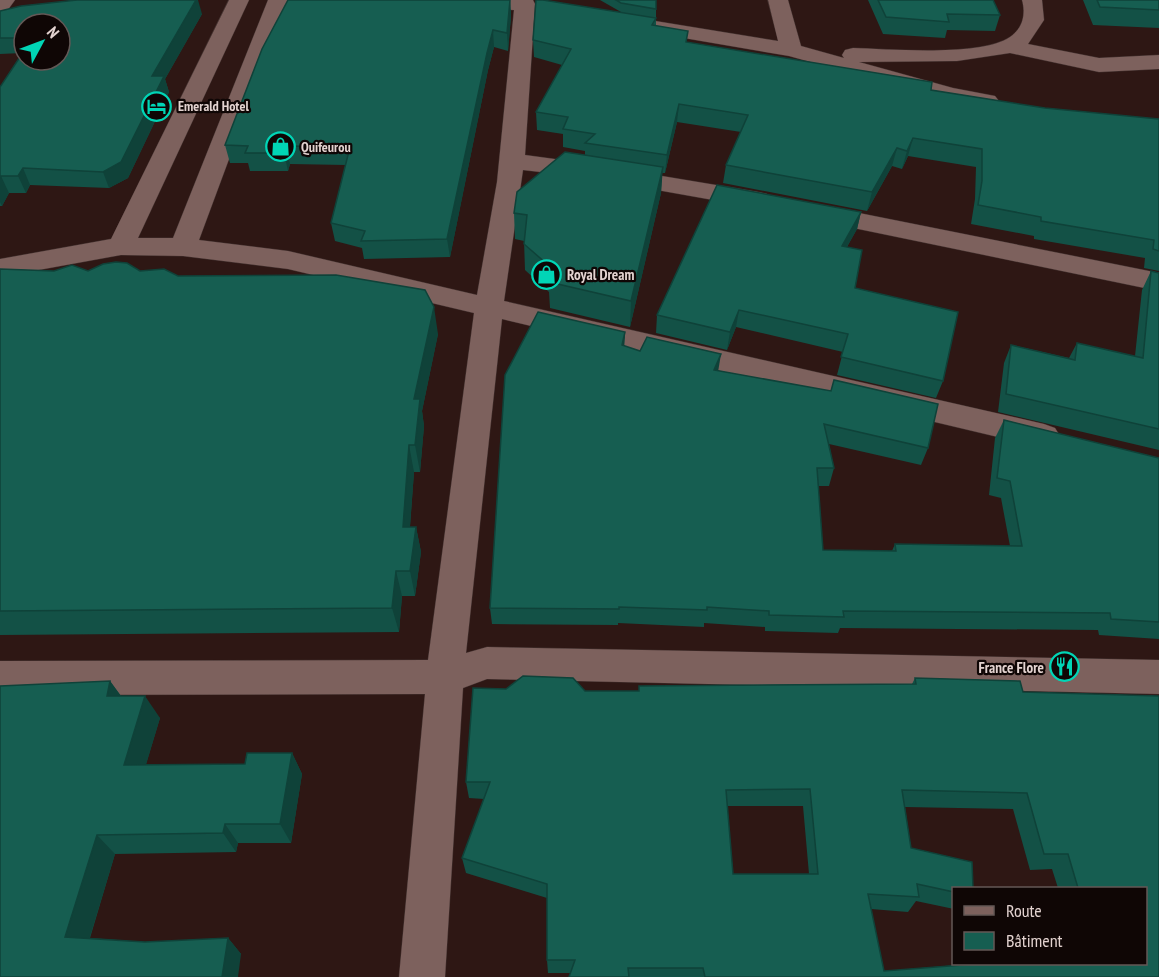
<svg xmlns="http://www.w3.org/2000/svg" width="1159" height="977" viewBox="0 0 1159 977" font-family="'PT Sans Narrow',sans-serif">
	<rect width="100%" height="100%" fill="#2e1714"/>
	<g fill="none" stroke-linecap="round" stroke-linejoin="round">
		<defs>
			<g id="minor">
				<path d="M0 0H15L7 11 0 13Z"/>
				<path d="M768 0H788L801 46 844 58 842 55 845 50 853 48C890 49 980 57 1010 37 1023 28 1026 14 1022 0H1042L1044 20 1028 44 1099 58 1159 55V69L1099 72 1010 53 957 61 859 62 953 88 995 96 999 101 995 106 987 108 951 101 789 56 643 31 635 30 632 25 635 20 643 19 778 41Z"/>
			</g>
			<g id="tertiary">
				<path d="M229 0H249L138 238H173L268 0H288L199 240 288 251 477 295 497 182 514 10 430 6 423 4 420 0H533L535 4 525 155 584 163 758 192 767 194 771 200 767 206 758 208 584 177 523 170 504 301 1044 424 1055 428 1060 436 1055 444 1044 448 502 319 466 653 487 647 1159 660V694L487 679 463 688 445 977H399L425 694 0 695V661L428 660 474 313 288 269 183 256 121 255 0 277V259L111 239Z"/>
				<path d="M814 204 1159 273V291L805 218 801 212 805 206Z"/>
			</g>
		</defs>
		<use href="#minor" stroke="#42312f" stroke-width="1"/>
		<use href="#tertiary" stroke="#42312f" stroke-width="1"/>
		<use href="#minor" fill="#7d615d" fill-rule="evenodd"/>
		<use href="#tertiary" fill="#7d615d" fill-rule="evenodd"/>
	</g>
	<g fill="#135146" fill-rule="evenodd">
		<path d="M510 0 511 16 508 51 494 47 488 70 450 257 364 259 362 248 335 241 331 223 346 165 290 164 288 171H250L248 163H230L225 145Z"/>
		<path d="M600 0H656V25L687 42 931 90 1045 108 1159 119V271L1144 268 1145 258 1034 239V236L971 224 975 199 976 167 908 156 902 169 892 166 867 211 723 183 726 165 741 132 677 122 665 173H662L661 193 630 327 550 308 549 292 525 270 524 241 515 239 514 213 585 155V151L563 147V134L537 130 536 112 562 65 534 57 533 40 621 12Z"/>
		<path d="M868 0H993L1000 15 995 31 947 30 945 38 883 34Z"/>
		<path d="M1083 0H1159V28L1093 25Z"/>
		<path d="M0 11 202 14 165 79 169 92 128 178 109 188 30 185 26 193H9L2 206H0V87L22 53 0 54ZM24 24 60 60H24Z"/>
		<path d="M861 212 857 229 847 247 855 288 943 381 936 398 837 375 843 352 736 327 727 350 656 333 657 315Z"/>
		<path d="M0 269 54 271H140L178 276 438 334 422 411 424 426 420 472H414L410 527H416L421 552 415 596H402L399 632 0 635Z"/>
		<path d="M1151 271 1159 273V450L998 412 1004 363 1011 345 1069 358 1077 343 1135 356 1142 290Z"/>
		<path d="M625 332 624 346 640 351 718 371 928 448 921 465 829 444 834 468 829 486H818L823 550 892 551 895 544 1010 546 1001 498 989 495 995 438 1004 420 1159 458V639L1099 635 1098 630 840 628 838 633 765 631V627L704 623V627L618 623V625L492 624 490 608Z"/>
		<path d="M523 676 573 678 585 691H639V686L912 684 915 678 1020 681 1023 692 1159 696V977H569L571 973H548L547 960V898L466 873 462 858 484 799 469 798 466 782 473 688 506 689ZM727 806H803L809 874H733ZM905 807 1013 809 1030 870 1052 869 1058 888H1146V963H981L884 971 871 909 908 912 916 901 954 909V888H973L972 862 911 848Z"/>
		<path d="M110 681 121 696 160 718 146 764H245L292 753 302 774 291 843H238L236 852 115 854 90 938 145 942 228 938 241 954 0 977Z"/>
	</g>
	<g fill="#0f4239">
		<path d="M196 0H198L202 14 165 79 169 92 128 178 109 188 103 172 152 76Z"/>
		<path d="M510 0 511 16 508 51 507 33Z"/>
		<path d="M493 30 494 47 488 70 450 257 447 239 487 53Z"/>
		<path d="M679 104 677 122 665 173 667 155Z"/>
		<path d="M913 138 908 156 902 169 907 151Z"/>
		<path d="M286 146 290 164 288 171 284 153Z"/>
		<path d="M897 148 892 166 867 211 872 192Z"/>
		<path d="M663 167 661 193 630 327 631 301Z"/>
		<path d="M23 168 30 185 26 193 18 176Z"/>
		<path d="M1 176 9 193 2 206 0 202V178Z"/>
		<path d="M861 212 857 229 837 264 842 246Z"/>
		<path d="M434 307 438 334 422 411 424 426 420 472 415 445 414 399Z"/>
		<path d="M739 310 736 327 727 350 730 332Z"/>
		<path d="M625 332 624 350 622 345Z"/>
		<path d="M721 354 718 372 714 370Z"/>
		<path d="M409 445 414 472 408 552 403 527Z"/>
		<path d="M416 527 421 552 415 596 410 571Z"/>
		<path d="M396 571 402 596 399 632 392 608Z"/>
		<path d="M110 681 126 703 107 696Z"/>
		<path d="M145 696 160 718 140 785 124 765Z"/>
		<path d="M292 753 302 774 291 843 280 824Z"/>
		<path d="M225 824 238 843 236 852 223 833Z"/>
		<path d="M97 835 115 854 85 953 65 937Z"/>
		<path d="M228 938 241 954 238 977H222Z"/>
	</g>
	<g fill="#165e51" stroke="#0f4239" stroke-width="1.5" fill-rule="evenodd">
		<path d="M77 0H196L152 76H164L121 162 103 172 23 168 18 176H1L0 178V87L24 51V60H60V24H24V38H0V11L21 6Z"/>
		<path d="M288 0H510L507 33 493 30 487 53 447 239 361 241 365 231 331 223 350 147 286 146 284 153H245L248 146 225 145 262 49Z"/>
		<path d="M536 0H543L656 18 652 25 688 31 686 42 932 82 931 90 1045 108 1159 119V251L1153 249 1154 240 1041 221V217L978 205 982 181V149L913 138 907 151 897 148 872 192 726 165 748 115 679 104 667 155 585 143 595 134 563 129 568 117 536 112 571 49 533 40Z"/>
		<path d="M616 0H656V9L621 3Z"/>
		<path d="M878 0H993L1000 15 947 14 949 22 886 17Z"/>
		<path d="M1097 0H1159V10L1100 7Z"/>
		<path d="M565 152 663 167 631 301 549 282 555 271 524 244 527 215 514 213 517 192Z"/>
		<path d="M717 185 861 212 842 246 862 250 855 288 958 312 943 381 841 357 848 334 739 310 730 332 657 315Z"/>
		<path d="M116 262 127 263 140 271 164 269 178 276 336 275 425 290 434 307 414 399H420L415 445H409L403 527H416L410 571H396L392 608 0 611V269L54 271 72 265 88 271 103 264Z"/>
		<path d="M1151 271 1159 273V429L1006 394 1011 345 1075 360 1077 343 1143 358Z"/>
		<path d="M538 312 625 332 622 345 640 351 647 337 721 354 714 370 831 391 834 380 938 404 928 448 824 424 834 468H817L823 550 896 551 895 544 1022 546 1010 481 997 478 1004 420 1159 458V622L1111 619 1110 613 843 611 844 617 769 615V611L707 607V610L619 607V609L490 608 505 375Z"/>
		<path d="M523 676 573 678 585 691H639V686L916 684 915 678 1020 681 1023 692 1159 696V977H705L703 968H628L629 977H569L575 960H547V884L462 858 490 782H466L473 688 506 689ZM810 789 818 874H733L726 790ZM902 790 1027 793 1044 854H1068L1078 888H1146V963H989L884 971 868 894 919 897 917 884 954 892V888H973L972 862 911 848Z"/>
		<path d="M110 681 107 696H145L124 765 245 764 247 753H292L280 824H225L223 833 97 835 65 937 145 942 228 938 222 977H0V686Z"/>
	</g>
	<defs>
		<symbol id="hotel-ring" viewBox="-11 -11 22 22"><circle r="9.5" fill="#0f0605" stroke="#01d5b6" stroke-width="1.5"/><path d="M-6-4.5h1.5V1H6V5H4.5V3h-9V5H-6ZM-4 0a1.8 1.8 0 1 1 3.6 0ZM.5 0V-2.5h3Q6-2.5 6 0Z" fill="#01d5b6"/></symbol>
		<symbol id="shop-ring" viewBox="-11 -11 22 22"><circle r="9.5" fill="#0f0605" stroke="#01d5b6" stroke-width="1.5"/><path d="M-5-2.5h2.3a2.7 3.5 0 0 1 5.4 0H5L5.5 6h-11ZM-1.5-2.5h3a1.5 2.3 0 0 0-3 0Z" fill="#01d5b6"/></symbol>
		<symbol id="restaurant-ring" viewBox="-11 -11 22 22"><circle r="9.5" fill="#0f0605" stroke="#01d5b6" stroke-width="1.5"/><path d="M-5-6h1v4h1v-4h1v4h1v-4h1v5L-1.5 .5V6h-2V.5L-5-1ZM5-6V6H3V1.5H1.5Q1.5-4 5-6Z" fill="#01d5b6"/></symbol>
	</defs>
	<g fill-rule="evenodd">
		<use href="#hotel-ring" x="140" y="90" width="33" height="33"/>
		<use href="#shop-ring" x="264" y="130" width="33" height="33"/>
		<use href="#shop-ring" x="530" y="258" width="33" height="33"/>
		<use href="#restaurant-ring" x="1048" y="650" width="33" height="33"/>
	</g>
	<g text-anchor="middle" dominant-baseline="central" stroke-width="4.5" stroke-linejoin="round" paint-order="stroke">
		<g font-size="14" font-weight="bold" fill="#e3d3d0" stroke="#0f0605" text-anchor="start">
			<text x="178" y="106">Emerald Hotel</text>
			<text x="301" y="147">Quifeurou</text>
		</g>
		<g font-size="15" font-weight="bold" fill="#e3d3d0" stroke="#0f0605" text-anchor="start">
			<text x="567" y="274">Royal Dream</text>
			<text x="1044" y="667" text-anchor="end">France Flore</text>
		</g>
	</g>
	<rect x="952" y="887" width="195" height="78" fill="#0f0605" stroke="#645856" stroke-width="1.5"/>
	<rect x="964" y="906" width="30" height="9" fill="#7d615d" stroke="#645856" stroke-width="1.5"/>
	<text x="1006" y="917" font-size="18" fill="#e3d3d0">Route</text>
	<rect x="964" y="932" width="30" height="18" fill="#165e51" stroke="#645856" stroke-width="1.5"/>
	<text x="1006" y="947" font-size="18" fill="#e3d3d0">Bâtiment</text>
	<g transform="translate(42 42) rotate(49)"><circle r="28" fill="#0f0605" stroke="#645856" stroke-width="1.5"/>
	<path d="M0-4.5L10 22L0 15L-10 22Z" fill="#01d5b6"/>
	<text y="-9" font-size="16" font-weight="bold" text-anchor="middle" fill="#e3d3d0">N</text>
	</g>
</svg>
